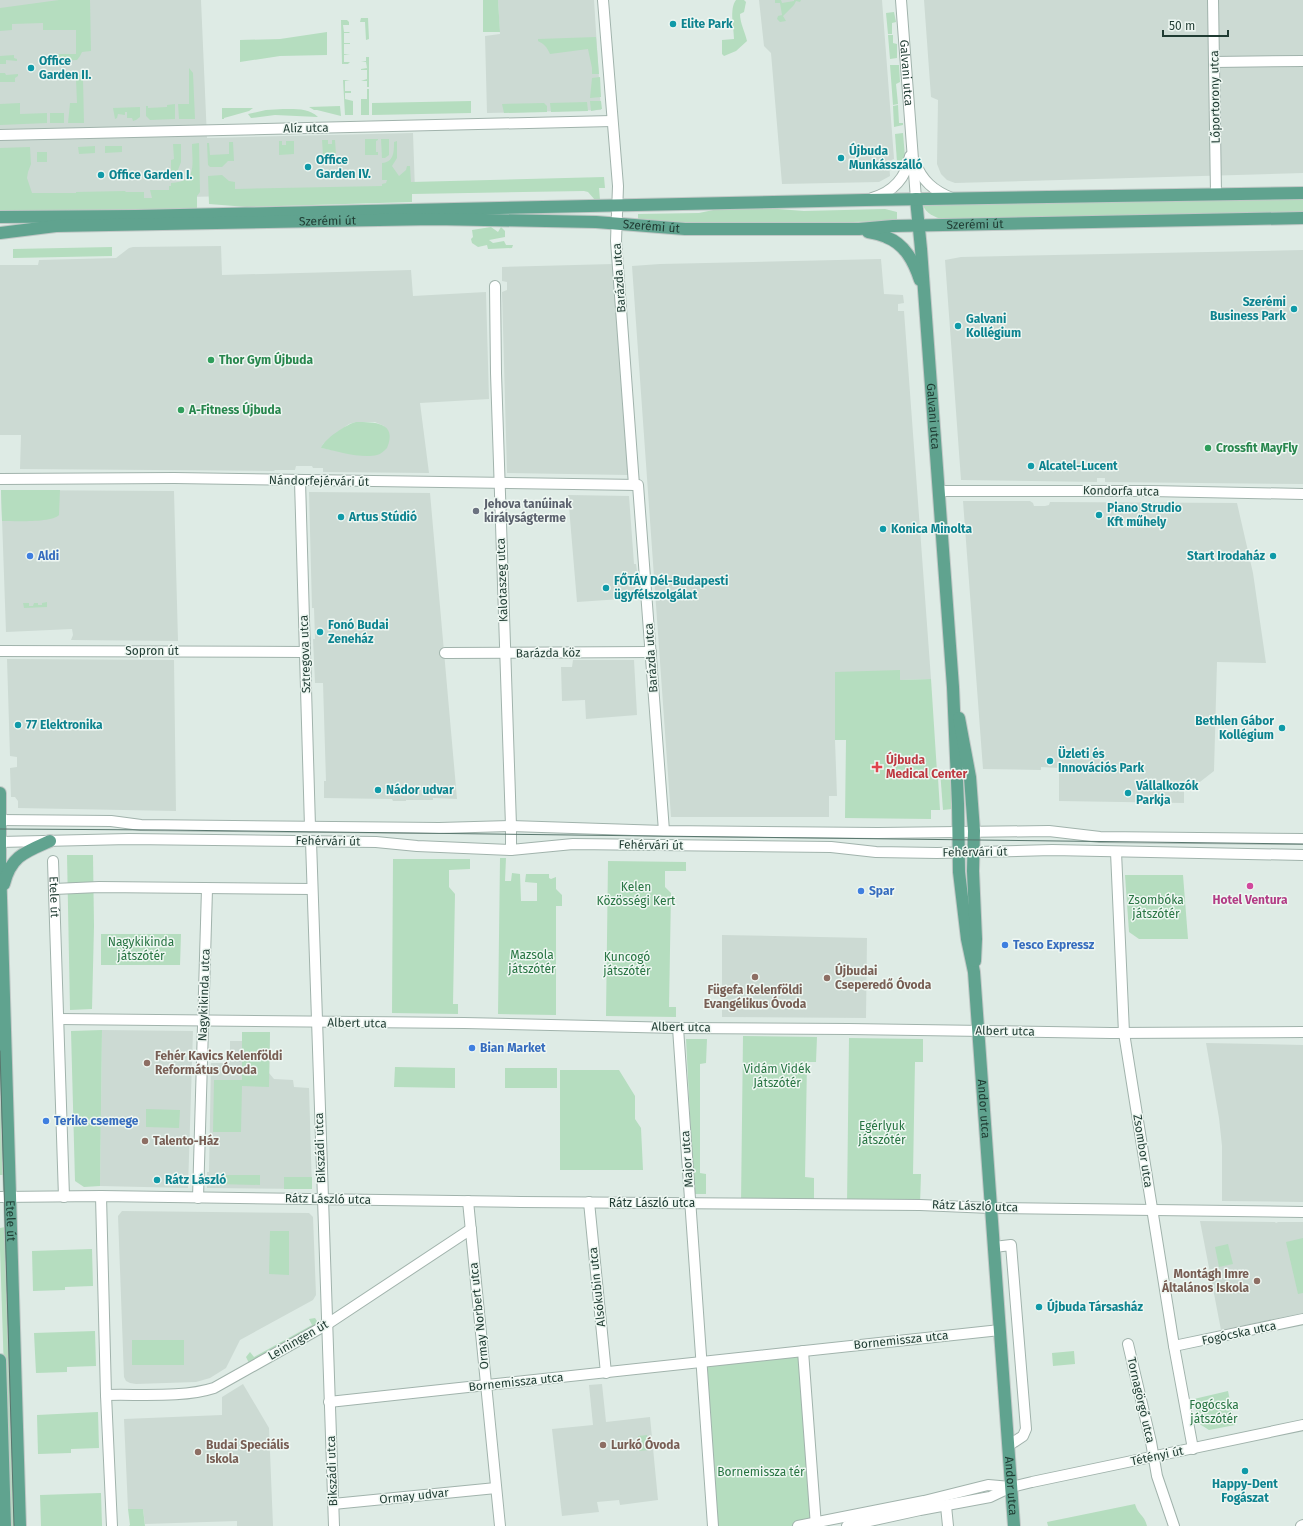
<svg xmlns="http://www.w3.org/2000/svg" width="1303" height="1526" viewBox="0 0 1303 1526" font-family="'Fira Sans',sans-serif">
	<rect width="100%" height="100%" fill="#deebe5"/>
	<g fill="#ccdad3" fill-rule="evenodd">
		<path d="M0 0H201L207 138 413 133 415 191 0 202Z"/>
		<path d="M498 0H594L601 110 487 113 485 36 500 34Z"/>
		<path d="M759 0H882L894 159 889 161 890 176 879 182 782 184 771 53 764 46Z"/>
		<path d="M924 0H1303V173L955 183 947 180 941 174 937 164 938 100 931 97Z"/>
		<path d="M221 246 222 275 411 270 413 296 486 292 489 399 420 403 429 473 323 472V468H313L312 466H296L295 470H275L274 471 20 469 21 435H0V265H38L39 260 116 258 129 248 133 247ZM356 422H375L384 426 376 455H361L321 448 323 444 342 429 349 424Z"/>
		<path d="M1303 250V484L1105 482V478H1097V482L961 480 945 260 961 257Z"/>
		<path d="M881 259 884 294 903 295 904 303 898 304V311H904L931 679 900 680V671L835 740 837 796H829V817H671L632 266 660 264Z"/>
		<path d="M613 264 628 475 507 473 502 292 507 290V282L502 281V267Z"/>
		<path d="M1 490 174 491 178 641 71 640 73 635 72 629 6 632Z"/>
		<path d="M309 492 430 493 457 799 433 798V800H406V801H393L392 799 324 798V781H326L323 683H315L313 639H315L314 608H312Z"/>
		<path d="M568 495 629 496 634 564H636L637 571H635L636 598 577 602Z"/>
		<path d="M963 501H1030L1033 503 1034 506H1045L1049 505 1050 502 1237 503 1253 573 1266 663 1217 662 1214 771 1196 785H1184V803L1059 801V768L1041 767V770L983 769Z"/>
		<path d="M7 659 174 660 176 811 18 808V801L15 797H11L10 768 17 767V757L10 756Z"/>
		<path d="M573 660H634L637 715 586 719 585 700 562 701 561 667H572Z"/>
		<path d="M722 935 867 938 866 1018 722 1017Z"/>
		<path d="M102 1030 193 1031 188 1188 100 1186Z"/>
		<path d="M242 1032H270L269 1073 274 1079 293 1080 294 1087 309 1088 312 1189 207 1188V1172H209L211 1063H230V1041H242Z"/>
		<path d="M1206 1043 1303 1045V1202L1222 1201V1146L1219 1118Z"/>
		<path d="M122 1211 309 1213 313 1217 316 1295 313 1300 240 1340 226 1368 210 1378 196 1382 136 1384 130 1383 126 1381 124 1377 118 1216Z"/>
		<path d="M1200 1221 1275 1222 1276 1223 1278 1222H1303V1313L1221 1330Z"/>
		<path d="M243 1384 269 1428 273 1526H237V1521L145 1524 143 1509H128L124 1419 222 1415V1397Z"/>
		<path d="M602 1384 606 1422 650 1417 658 1500 620 1505 619 1500 597 1502 599 1512 562 1516 552 1429 593 1425 589 1385Z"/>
	</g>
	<g fill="#b5ddbf">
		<path d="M59 0H90L91 51 82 52 80 56 77 60 57 61 50 54H76V30H43V23L12 24V30L0 31V8Z"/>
		<path d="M483 0H498L500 32H483Z"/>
		<path d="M736 0H744L746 2 744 12 740 14C740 23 745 32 747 41L736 51 724 56 722 54V40L734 39C734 28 729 9 736 0Z"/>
		<path d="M775 0H781L782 3 794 1V0H801L800 2 796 1 794 5 783 16 786 21 780 22 777 19 778 16 782 15 780 3H775Z"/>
		<path d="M894 12 896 22 892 23V34H888L886 13Z"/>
		<path d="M361 18H368L369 39 366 40 365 22H360Z"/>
		<path d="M341 20H347L349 22V25H343L344 32H349L350 33H344V43H350V44H344V54H350L344 55V62H350L348 64H342Z"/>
		<path d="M327 32V55L280 56 240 62V40L280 39Z"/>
		<path d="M888 35H893V43L897 44V58L890 59Z"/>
		<path d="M596 37 599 74H592V68L588 49 550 54C547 47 544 44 538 41V39Z"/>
		<path d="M14 55V58L17 59V61L6 60V64H0V56Z"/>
		<path d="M366 57H369V87H367V81H361L367 79V70H361V69L367 68 366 62 361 61H366Z"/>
		<path d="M890 65H899L900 82 896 84 898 104 893 105Z"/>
		<path d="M189 68 193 73 195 119H179L178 104H189Z"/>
		<path d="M63 72H74L81 75 83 79 84 123H68L70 103H77L76 79H63Z"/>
		<path d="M0 73H5L6 75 18 74V76L15 78V82H0Z"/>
		<path d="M600 77 601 97 590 98 592 78Z"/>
		<path d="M343 80H350L345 81V91H351V93H345V99L353 101V115H345Z"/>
		<path d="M367 89H369V115H361V99H367Z"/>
		<path d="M471 101V113L372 115V103Z"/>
		<path d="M590 101H601L602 109 591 111Z"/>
		<path d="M587 102 588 111 551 112 550 103Z"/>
		<path d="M20 103V114L47 113V123L0 125V104Z"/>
		<path d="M544 103 547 106V112L504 113 502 104Z"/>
		<path d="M175 104V119L150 120 146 116V106H148V108L167 107V105Z"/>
		<path d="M898 105 899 123H903V125L894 127 893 106Z"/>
		<path d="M340 106 341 116 317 110H314L309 107Z"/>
		<path d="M140 107V117L136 120 133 121 132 118H127V112H125V115L118 114 117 118 115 119 113 108Z"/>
		<path d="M222 108H253L249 111 224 118V119H222Z"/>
		<path d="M283 109C295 109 309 108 318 117L275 115 251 118 248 114 266 110Z"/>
		<rect x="50" y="113" width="14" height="10"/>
		<path d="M903 133 905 157 903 161 897 162 895 134Z"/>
		<path d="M365 139H378V140L376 141V152H378V155H365Z"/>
		<path d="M381 139H389V155L385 158H382Z"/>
		<path d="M322 140H328V144H332V140H335L336 155H323Z"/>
		<path d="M279 141H282V145H286V141H294V154L279 155Z"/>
		<path d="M397 141V158L392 166 399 176 406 170 407 166H410L411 182 604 177 605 188H599L600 200H595L588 192 584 191 412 194V202L247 207 209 204 208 176 222 175 229 181 235 182V189L382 186V184L386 183 387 180H382V163C394 162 394 152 394 142Z"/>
		<path d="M229 142H233L234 161H228L222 167H210L208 165 207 143H209L210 155 229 154Z"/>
		<path d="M199 143 200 192 197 196V209L0 211V148L30 147 31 164 28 172 27 178 32 193H76V192L125 191 126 192H144V198H152L150 190H169V186H171V183C198 182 192 164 192 144Z"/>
		<path d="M173 144H181V162L178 170 171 173V160L174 159Z"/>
		<path d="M95 146V153L79 154 78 147Z"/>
		<path d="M105 146H122V152L105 153Z"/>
		<rect x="37" y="152" width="10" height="10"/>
		<path d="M1303 198V213L943 220C935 217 925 213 923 205Z"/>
		<path d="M754 207 804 211 885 209 897 212V221C811 223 724 225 638 221V214L699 213 718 209Z"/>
		<path d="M491 227 498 232 501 227 505 231V237L489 240 493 243 504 241 506 245H513L512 248 488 249 487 245 478 247 472 243 471 239 473 237 472 230Z"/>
		<path d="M112 247V256L13 258V249Z"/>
		<path d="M356 422C374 422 398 422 387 448 384 451 381 454 377 455 362 459 336 451 321 448 324 439 347 424 356 422Z"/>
		<path d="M1 490H60L59 515C52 523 14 521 2 521Z"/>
		<path d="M47 602V607L24 608 23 603H29V606H33L34 603H38V605H42V603Z"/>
		<path d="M900 670V680L931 679 937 772H933V778H938L940 810H931V819L845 818 846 740H835V672Z"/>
		<path d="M940 770H950L952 809 943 810Z"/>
		<path d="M67 855H93L94 926 92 1009 70 1010Z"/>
		<path d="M500 858H506L505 881H511L512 873 520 874 521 901H537V883L525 882 526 874H549V878L551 879 556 877V889L562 895V906H556V1015L498 1014Z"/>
		<path d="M393 859H470V869L449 870V887L455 894 453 1004H458V1014L392 1013Z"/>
		<path d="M608 861 686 862V871H665V887L671 893 669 1007H676V1017L606 1016Z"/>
		<path d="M1125 875H1183L1188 939H1139L1129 932Z"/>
		<path d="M101 934H181L180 965H101Z"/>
		<path d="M0 1023 4 1175H0Z"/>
		<path d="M102 1030 100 1186 84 1187 75 1181 71 1031Z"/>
		<path d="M242 1032H270L269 1087 242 1086 241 1132H213L214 1080H242Z"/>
		<path d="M743 1036 817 1037 816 1062H807L805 1177 814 1178V1204L741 1203Z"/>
		<path d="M849 1038 923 1039V1062H915L913 1174H921L920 1205 847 1204Z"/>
		<path d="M686 1039H707L706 1063 700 1064V1173L706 1174V1194H694Z"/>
		<path d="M395 1067 455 1068V1088L394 1087Z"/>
		<rect x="505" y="1068" width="52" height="20"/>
		<path d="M560 1070H619L635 1096V1119L641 1128 643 1170H560Z"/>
		<path d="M146 1109 180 1110 179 1128 146 1127Z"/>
		<path d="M217 1175H260V1185L217 1184Z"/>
		<rect x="284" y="1177" width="28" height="12"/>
		<path d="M5 1227 15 1526H9L0 1249V1228Z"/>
		<path d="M270 1231H289V1275L269 1274Z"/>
		<path d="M1303 1238V1293L1298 1294 1286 1242Z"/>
		<path d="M1228 1244 1233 1264 1219 1267 1215 1247Z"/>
		<path d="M92 1249 93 1286 65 1287V1290L33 1291 32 1251Z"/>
		<path d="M315 1318 319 1324 249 1363 246 1357 250 1352 254 1357 312 1325 309 1319Z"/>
		<path d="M95 1331 96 1366 67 1367V1372L36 1373 34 1333Z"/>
		<rect x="132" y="1340" width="52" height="25"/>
		<path d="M803 1351 816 1522 798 1526H713L702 1362Z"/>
		<path d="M1074 1351 1075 1364 1053 1366 1052 1353Z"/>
		<path d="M1228 1391 1235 1425 1209 1430 1198 1423 1194 1399Z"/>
		<path d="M98 1412 99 1448 71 1449V1453L38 1454 37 1415Z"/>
		<path d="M647 1435 648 1450 639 1451 638 1436Z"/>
		<path d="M101 1493 102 1526H41L40 1495Z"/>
		<path d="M1135 1504C1138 1515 1144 1514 1147 1526H1048L1047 1522Z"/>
		<path d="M128 1509H143L145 1526H129L130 1525Z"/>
	</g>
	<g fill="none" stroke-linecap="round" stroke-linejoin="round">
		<defs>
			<g id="minor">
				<path d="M603 0 618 186 616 241 634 485"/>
				<path id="s1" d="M901 0 916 199"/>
				<path d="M1213 0 1216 194"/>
				<path d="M1214 62 1303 61"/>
				<path d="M0 135 612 121"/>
				<path d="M915 162C922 181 934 191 952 198"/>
				<path d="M872 198C893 192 906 178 910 156"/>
				<path d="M495 286 496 373 511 826V850"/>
				<path d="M0 479 174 478 638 485 664 831"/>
				<path d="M300 481 310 827"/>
				<path d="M939 491H1150L1303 494"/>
				<path d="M0 651 304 652"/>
				<path d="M445 653 651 652"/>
				<path d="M0 820 111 821 141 825 439 828 511 826 664 831 878 833 1049 831 1100 837 1303 839"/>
				<path d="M311 841 334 1526"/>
				<path d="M0 842 129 839 376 842 417 846 511 850 573 844 831 847 876 852 937 853 1052 850 1303 855"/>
				<path d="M1116 852 1124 1033 1174 1346 1193 1449"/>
				<path id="s2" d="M53 861 64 1197"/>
				<path d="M54 889 99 887 312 889"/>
				<path d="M59 1019 464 1023 678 1028 849 1029 1111 1033 1303 1032"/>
				<path d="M678 1028 713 1526"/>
				<path d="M101 1196 106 1395 112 1526"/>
				<path d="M0 1197 101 1196 521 1202 920 1205 991 1208 1303 1212"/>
				<path d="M198 1198 207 889"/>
				<path d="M468 1201 500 1526"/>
				<path d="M589 1202 606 1373"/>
				<path d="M994 1247 1011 1245 1026 1429 1023 1436 1008 1446"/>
				<path d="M1128 1344 1151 1442 1157 1476 1174 1526"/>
				<path d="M1174 1346 1303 1319"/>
				<path d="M803 1351 816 1526"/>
				<path d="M106 1395C139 1394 183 1398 214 1388L326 1325 471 1229"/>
				<path d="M329 1402 1000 1330"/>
				<path d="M333 1504 496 1488"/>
				<path d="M946 1506 948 1526"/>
				<path d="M798 1526 924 1501 988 1485 1011 1487"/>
				<path d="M847 1526 920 1510 990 1497 1011 1487 1032 1482 1303 1425"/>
				<path d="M1301 1526 1303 1525"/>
			</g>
			<g id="major">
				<path id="s3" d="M916 199 921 249 953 687 958 804 959 872 967 939 974 972 1014 1526"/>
				<path d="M0 217 136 216 865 200 1303 193"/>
				<path d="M868 232C874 233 880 234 886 237 905 244 914 262 920 280"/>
				<path id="s4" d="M0 233 56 226 434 219 596 222 685 229H859L893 226 1303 218"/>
				<path d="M959 718 970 777 974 831 973 871 976 939 975 961"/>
				<path id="s5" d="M0 793V865L20 1526"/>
				<path d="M4 884C11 856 25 852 50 841"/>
				<path d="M0 1360 5 1526"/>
			</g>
		</defs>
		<use href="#minor" stroke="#a1b3ac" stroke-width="12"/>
		<use href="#major" stroke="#c0c8c6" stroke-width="14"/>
		<use href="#minor" stroke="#fff" stroke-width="10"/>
		<use href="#major" stroke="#60a38f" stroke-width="12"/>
		<g stroke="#59776e" stroke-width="1">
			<path d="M0 829 165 830 1303 844"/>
			<path d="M0 1051 14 1526"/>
		</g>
	</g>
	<g fill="#0f9aa8" stroke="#eef7f2" stroke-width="1.5">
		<circle cx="673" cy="24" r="4"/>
		<circle cx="31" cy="68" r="4"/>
		<circle cx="841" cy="158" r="4"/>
		<circle cx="308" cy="167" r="4"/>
		<circle cx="101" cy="175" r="4"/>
		<circle cx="1294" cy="309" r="4"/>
		<circle cx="958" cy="326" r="4"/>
		<circle cx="1031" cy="466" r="4"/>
		<circle cx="1099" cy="515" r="4"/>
		<circle cx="341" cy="517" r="4"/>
		<circle cx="883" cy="529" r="4"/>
		<circle cx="1273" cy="556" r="4"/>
		<circle cx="606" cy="588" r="4"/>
		<circle cx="320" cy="632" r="4"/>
		<circle cx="18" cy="725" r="4"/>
		<circle cx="1282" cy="728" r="4"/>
		<circle cx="1050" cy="761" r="4"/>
		<circle cx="378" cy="790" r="4"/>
		<circle cx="1128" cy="793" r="4"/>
		<circle cx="157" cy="1180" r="4"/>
		<circle cx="1039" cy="1307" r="4"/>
		<circle cx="1245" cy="1471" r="4"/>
	</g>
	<g fill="#2e9e5b" stroke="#eef7f2" stroke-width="1.5">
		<circle cx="211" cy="360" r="4"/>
		<circle cx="181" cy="410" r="4"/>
		<circle cx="1208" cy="448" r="4"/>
	</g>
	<circle fill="#6b7280" stroke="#eef7f2" stroke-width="1.5" cx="476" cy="511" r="4"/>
	<g fill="#3f7fe0" stroke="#eef7f2" stroke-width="1.5">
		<circle cx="30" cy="556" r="4"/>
		<circle cx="861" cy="891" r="4"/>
		<circle cx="1005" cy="945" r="4"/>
		<circle cx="472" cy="1048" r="4"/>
		<circle cx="46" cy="1121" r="4"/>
	</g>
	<path fill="#e0444e" stroke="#eef7f2" stroke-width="1.5" d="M875 761h4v4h4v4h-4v4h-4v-4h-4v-4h4z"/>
	<circle fill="#d1479c" stroke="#eef7f2" stroke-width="1.5" cx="1250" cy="886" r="4"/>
	<g fill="#8d6e63" stroke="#eef7f2" stroke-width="1.5">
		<circle cx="755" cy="977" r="4"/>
		<circle cx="827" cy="978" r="4"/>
		<circle cx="147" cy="1063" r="4"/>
		<circle cx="145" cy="1141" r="4"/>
		<circle cx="1257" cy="1281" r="4"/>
		<circle cx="603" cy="1445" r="4"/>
		<circle cx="198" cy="1452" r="4"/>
	</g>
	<g text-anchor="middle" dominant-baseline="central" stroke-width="3" stroke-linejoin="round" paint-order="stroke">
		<g font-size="12" font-weight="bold" fill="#0d838f" stroke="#eef7f2" text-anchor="start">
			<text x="681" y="24">Elite Park</text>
			<text x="39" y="61">Office<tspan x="39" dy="14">Garden II.</tspan></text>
			<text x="849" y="151">Újbuda<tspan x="849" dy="14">Munkásszálló</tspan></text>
			<text x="316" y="160">Office<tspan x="316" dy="14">Garden IV.</tspan></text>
			<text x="109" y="175">Office Garden I.</text>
			<text x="1286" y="302" text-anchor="end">Szerémi<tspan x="1286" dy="14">Business Park</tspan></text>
			<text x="966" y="319">Galvani<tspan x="966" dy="14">Kollégium</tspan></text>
			<text x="1039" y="466">Alcatel-Lucent</text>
			<text x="1107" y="508">Piano Strudio<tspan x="1107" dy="14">Kft műhely</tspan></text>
			<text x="349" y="517">Artus Stúdió</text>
			<text x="891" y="529">Konica Minolta</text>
			<text x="1265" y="556" text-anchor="end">Start Irodaház</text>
			<text x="614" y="581">FŐTÁV Dél-Budapesti<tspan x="614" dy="14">ügyfélszolgálat</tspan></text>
			<text x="328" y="625">Fonó Budai<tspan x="328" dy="14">Zeneház</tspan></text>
			<text x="1274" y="721" text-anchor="end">Bethlen Gábor<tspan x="1274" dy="14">Kollégium</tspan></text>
			<text x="26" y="725">77 Elektronika</text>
			<text x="1058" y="754">Üzleti és<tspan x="1058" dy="14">Innovációs Park</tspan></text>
			<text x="1136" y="786">Vállalkozók<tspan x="1136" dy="14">Parkja</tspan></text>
			<text x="386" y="790">Nádor udvar</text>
			<text x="165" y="1180">Rátz László</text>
			<text x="1047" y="1307">Újbuda Társasház</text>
			<text x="1245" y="1484" text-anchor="middle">Happy-Dent<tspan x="1245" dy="14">Fogászat</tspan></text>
		</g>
		<g font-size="12" fill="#1f3b32" stroke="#eef7f2">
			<text stroke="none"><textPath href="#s1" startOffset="73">Galvani utca</textPath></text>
			<text transform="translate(1215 97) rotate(-91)">Lőportorony utca</text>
			<text transform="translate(306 128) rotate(-1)">Alíz utca</text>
			<text stroke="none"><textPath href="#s4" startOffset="328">Szerémi út</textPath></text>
			<text stroke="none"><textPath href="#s4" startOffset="976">Szerémi út</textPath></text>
			<text stroke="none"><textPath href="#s4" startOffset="652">Szerémi út</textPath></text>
			<text transform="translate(619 278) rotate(-94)">Barázda utca</text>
			<text stroke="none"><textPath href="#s3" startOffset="218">Galvani utca</textPath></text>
			<text transform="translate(319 481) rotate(1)">Nándorfejérvári út</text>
			<text transform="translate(1121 491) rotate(1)">Kondorfa utca</text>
			<text transform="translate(502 580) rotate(-92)">Kalotaszeg utca</text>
			<text x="152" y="651">Sopron út</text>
			<text transform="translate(548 653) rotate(-1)">Barázda köz</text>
			<text transform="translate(305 654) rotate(-92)">Sztregova utca</text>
			<text transform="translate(651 658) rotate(-94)">Barázda utca</text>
			<text transform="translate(328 841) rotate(1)">Fehérvári út</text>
			<text transform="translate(651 845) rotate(1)">Fehérvári út</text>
			<text transform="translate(975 852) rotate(-1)">Fehérvári út</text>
			<text stroke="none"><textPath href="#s2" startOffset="36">Etele út</textPath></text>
			<text transform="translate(204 995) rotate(-88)">Nagykikinda utca</text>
			<text transform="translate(357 1023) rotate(1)">Albert utca</text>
			<text transform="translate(681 1027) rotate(1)">Albert utca</text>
			<text transform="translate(1005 1031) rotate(1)">Albert utca</text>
			<text stroke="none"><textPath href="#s3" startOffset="913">Andor utca</textPath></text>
			<text transform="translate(320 1148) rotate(-92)">Bikszádi utca</text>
			<text transform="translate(1143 1151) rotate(81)">Zsombor utca</text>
			<text transform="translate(687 1159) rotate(-94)">Major utca</text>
			<text transform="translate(328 1199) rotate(1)">Rátz László utca</text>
			<text x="652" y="1203">Rátz László utca</text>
			<text transform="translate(975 1206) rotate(2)">Rátz László utca</text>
			<text stroke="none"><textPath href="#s5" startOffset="428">Etele út</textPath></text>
			<text transform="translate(597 1287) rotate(-96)">Alsókubin utca</text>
			<text transform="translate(479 1316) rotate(-96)">Ormay Norbert utca</text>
			<text transform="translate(1239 1333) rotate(-12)">Fogócska utca</text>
			<text transform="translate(298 1340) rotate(-30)">Leiningen út</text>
			<text transform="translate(901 1340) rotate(-6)">Bornemissza utca</text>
			<text transform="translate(516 1382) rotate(-6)">Bornemissza utca</text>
			<text transform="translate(1141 1400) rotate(77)">Tornagörgő utca</text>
			<text transform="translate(1157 1456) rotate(-12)">Tétényi út</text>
			<text transform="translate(332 1471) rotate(-92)">Bikszádi utca</text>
			<text stroke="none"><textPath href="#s3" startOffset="1291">Andor utca</textPath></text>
			<text transform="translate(414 1496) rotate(-6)">Ormay udvar</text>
		</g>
		<g font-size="12" font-weight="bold" fill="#27864d" stroke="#eef7f2" text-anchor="start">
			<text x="219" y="360">Thor Gym Újbuda</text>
			<text x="189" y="410">A-Fitness Újbuda</text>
			<text x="1216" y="448">Crossfit MayFly</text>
		</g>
		<g font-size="12" font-weight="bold" fill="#5b616d" stroke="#eef7f2" text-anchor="start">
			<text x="484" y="504">Jehova tanúinak<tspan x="484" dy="14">királyságterme</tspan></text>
		</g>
		<g font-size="12" font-weight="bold" fill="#366cbe" stroke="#eef7f2" text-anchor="start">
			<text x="38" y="556">Aldi</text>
			<text x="869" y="891">Spar</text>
			<text x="1013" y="945">Tesco Expressz</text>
			<text x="480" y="1048">Bian Market</text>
			<text x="54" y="1121">Terike csemege</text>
		</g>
		<g font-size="12" font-weight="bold" fill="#be3a42" stroke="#eef7f2" text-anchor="start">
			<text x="886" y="760">Újbuda<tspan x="886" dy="14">Medical Center</tspan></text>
		</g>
		<g font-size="12" fill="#277442" stroke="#eef7f2">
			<text x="636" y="887">Kelen<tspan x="636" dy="14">Közösségi Kert</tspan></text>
			<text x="1156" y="900">Zsombóka<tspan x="1156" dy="14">játszótér</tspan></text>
			<text x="141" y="942">Nagykikinda<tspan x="141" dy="14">játszótér</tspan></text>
			<text x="532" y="955">Mazsola<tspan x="532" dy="14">játszótér</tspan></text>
			<text x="627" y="957">Kuncogó<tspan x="627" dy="14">játszótér</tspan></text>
			<text x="777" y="1069">Vidám Vidék<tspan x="777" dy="14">Játszótér</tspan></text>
			<text x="882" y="1126">Egérlyuk<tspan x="882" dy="14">játszótér</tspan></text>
			<text x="1214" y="1405">Fogócska<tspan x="1214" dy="14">játszótér</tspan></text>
			<text x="761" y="1472">Bornemissza tér</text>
		</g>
		<g font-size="12" font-weight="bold" fill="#b23c85" stroke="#eef7f2">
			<text x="1250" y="900">Hotel Ventura</text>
		</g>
		<g font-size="12" font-weight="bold" fill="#785e54" stroke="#eef7f2" text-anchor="start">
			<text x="835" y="971">Újbudai<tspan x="835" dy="14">Cseperedő Óvoda</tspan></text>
			<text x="755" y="990" text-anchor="middle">Fügefa Kelenföldi<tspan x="755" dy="14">Evangélikus Óvoda</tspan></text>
			<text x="155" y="1056">Fehér Kavics Kelenföldi<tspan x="155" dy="14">Református Óvoda</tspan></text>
			<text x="153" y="1141">Talento-Ház</text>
			<text x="1249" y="1274" text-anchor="end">Montágh Imre<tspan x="1249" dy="14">Általános Iskola</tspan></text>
			<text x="206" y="1445">Budai Speciális<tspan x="206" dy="14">Iskola</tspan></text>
			<text x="611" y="1445">Lurkó Óvoda</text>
		</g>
	</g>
	<path d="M1163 30v6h65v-6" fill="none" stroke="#1f3b32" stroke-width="2"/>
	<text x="1169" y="30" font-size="12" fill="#1f3b32" stroke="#eef7f2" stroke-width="3" paint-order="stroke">50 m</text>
</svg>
